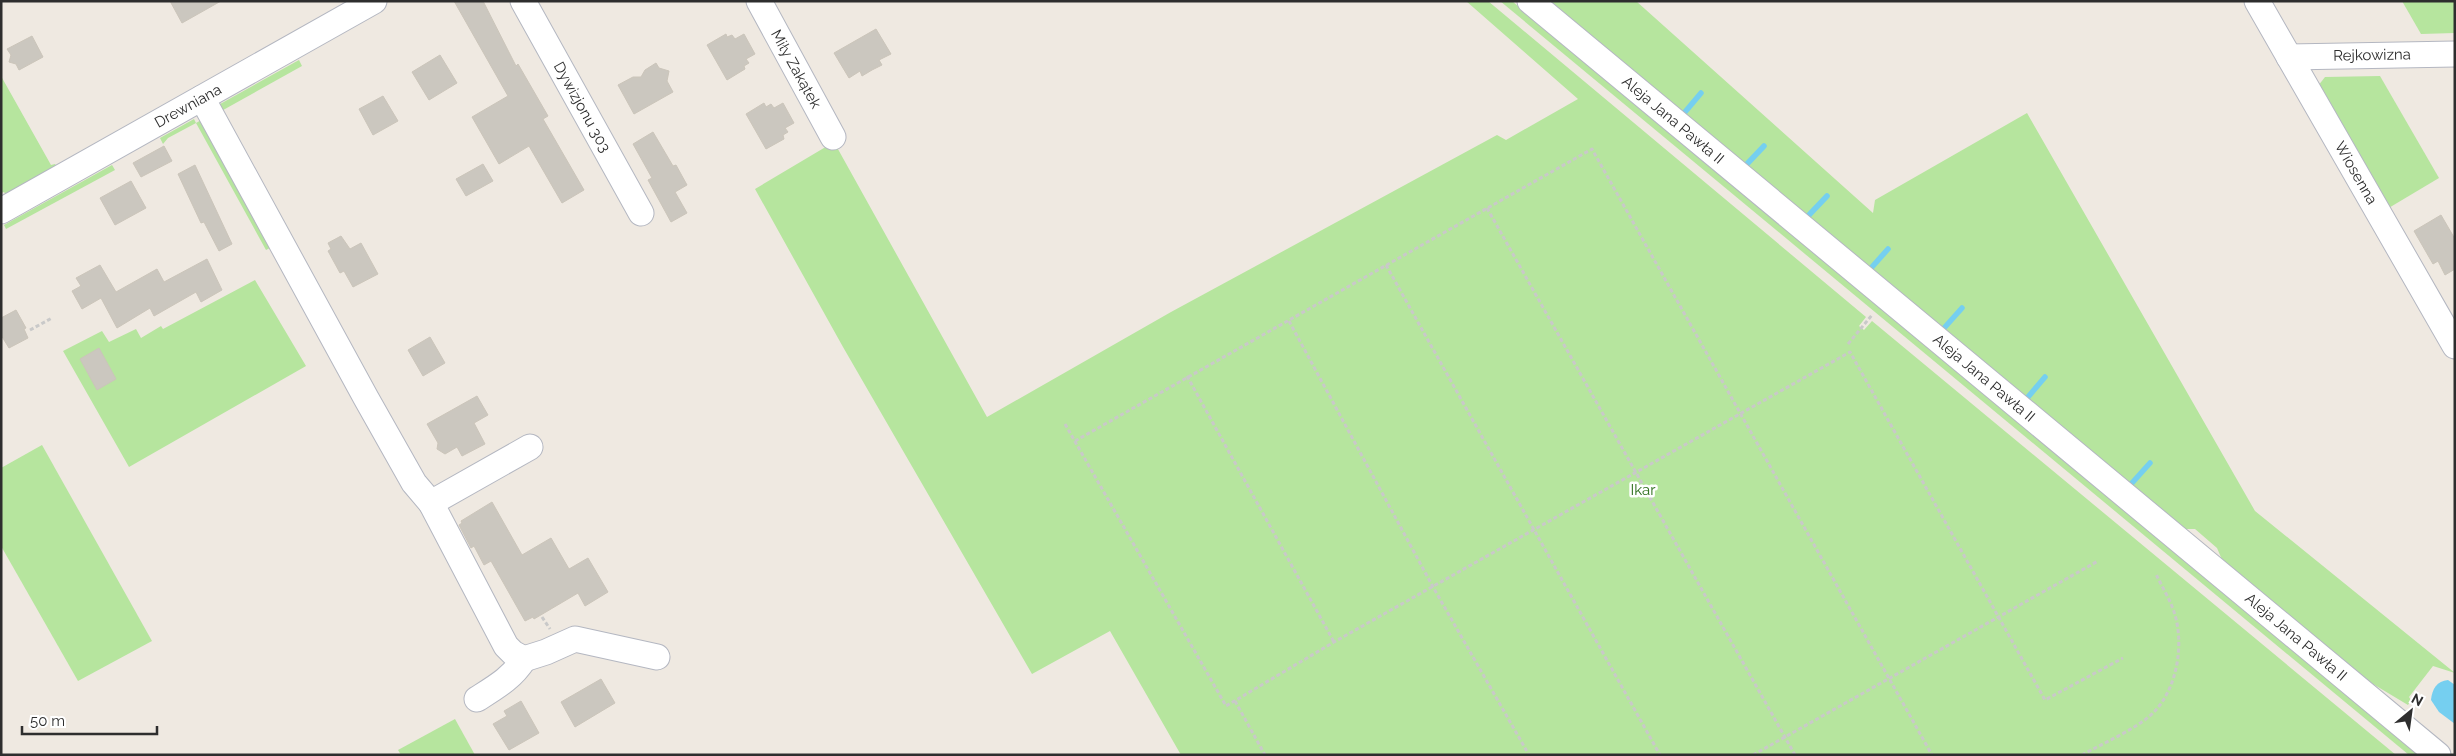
<svg xmlns="http://www.w3.org/2000/svg" width="2456" height="756" viewBox="0 0 2456 756" font-family="Raleway,sans-serif">
	<rect width="100%" height="100%" fill="#efe9e1"/>
	<g fill="#b6e59e">
		<path d="M1466 1H1488L1866 317 1859 326 1864 330 1872 321 2396 755H1181L1110 631 1032 674 843 347 755 189 834 142 987 417 1171 312 1497 135 1506 140 1578 99Z"/>
		<path d="M1500 1H1512L2420 755H2409Z"/>
		<path d="M1550 1H1636L1873 213 1875 200 2027 113 2255 511 2455 673 2433 666 2409 697 2411 700 2408 705 2363 678 2223 562 2217 548 2195 529H2185Z"/>
		<path d="M2402 1H2455V33L2421 34Z"/>
		<path d="M299 60 302 66 216 114 213 108Z"/>
		<path d="M1 76 51 165 55 164 57 167 6 195 4 192 1 193Z"/>
		<path d="M2380 76 2439 178 2387 209 2318 86 2325 77Z"/>
		<path d="M194 119 196 123 203 119 272 247 266 250 196 123 168 138 163 144 160 138Z"/>
		<path d="M112 165 115 170 6 229 4 225Z"/>
		<path d="M255 280 306 366 129 467 63 351 102 331 109 342 136 329 141 338 161 326 163 329Z"/>
		<path d="M42 445 152 641 78 681 1 546V468Z"/>
		<path d="M455 719 475 755H401L398 750Z"/>
	</g>
	<path fill="#75cff0" d="M2448 680 2455 685V724L2439 712 2431 700C2432 689 2437 681 2448 680Z"/>
	<g fill="none" stroke-linecap="round" stroke-linejoin="round">
		<g stroke="#75cff0" stroke-width="5.5">
			<path d="M1685 112 1701 93"/>
			<path d="M1747 164 1764 146"/>
			<path d="M1809 215 1827 196"/>
			<path d="M1872 267 1888 249"/>
			<path d="M1945 327 1962 308"/>
			<path d="M2028 397 2045 377"/>
			<path d="M2132 483 2150 463"/>
		</g>
	</g>
	<g fill="#cbc7bf" stroke="#cbc5ba">
		<path d="M170 1H221L182 23Z"/>
		<path d="M454 1H483L516 66 518 64 548 116 543 119 584 190 562 203 529 146 499 164 472 117 508 96Z"/>
		<path d="M876 29 891 54 879 60 882 65 872 70 862 76 860 71 849 78 834 53Z"/>
		<path d="M726 34 727 37 732 35 735 39 744 34 755 54 746 59 749 63 744 66 745 69 727 80 707 45Z"/>
		<path d="M32 36 43 57 19 70 16 64 9 62 11 55 7 49Z"/>
		<path d="M440 55 457 83 429 100 412 72Z"/>
		<path d="M656 63 659 68 669 71 667 81 673 92 634 114 618 85 633 77H641L645 70Z"/>
		<path d="M383 96 398 121 373 135 359 109Z"/>
		<path d="M764 103 766 107 771 104 774 108 783 103 794 123 785 128 788 132 783 135 784 139 766 149 746 114Z"/>
		<path d="M653 132 673 166 676 165 687 185 675 192 687 213 671 222 648 180 652 178 633 144Z"/>
		<path d="M164 146 172 161 141 177 133 163Z"/>
		<path d="M483 164 493 181 466 196 456 179Z"/>
		<path d="M195 165 232 244 219 251 204 222 201 223 178 174Z"/>
		<path d="M131 181 146 208 115 225 100 198Z"/>
		<path d="M2441 215 2455 239V269L2445 275 2438 261 2433 264 2414 231Z"/>
		<path d="M341 236 350 249 361 243 378 274 353 287 344 271 340 273 328 251 331 249 328 243Z"/>
		<path d="M207 259 222 290 201 302 196 292 154 316 150 308 117 328 101 298 82 309 72 291 81 286 76 278 100 265 116 292 157 269 164 282Z"/>
		<path d="M16 310 26 328 24 329 28 338 9 348 1 335V318Z"/>
		<path d="M430 337 445 363 423 376 408 350Z"/>
		<path d="M99 348 116 379 97 390 80 359Z"/>
		<path d="M477 396 488 415 474 423 485 444 462 456 457 447 445 454 437 449 438 443 427 424Z"/>
		<path d="M492 502 522 555 551 538 569 569 588 558 608 592 585 606 578 593 534 619 533 617 525 621 491 561 484 565 474 546 471 548 459 525 462 523 461 521Z"/>
		<path d="M601 679 615 703 575 727 561 702Z"/>
		<path d="M521 701 539 733 509 750 493 724 507 716 504 711Z"/>
	</g>
	<g fill="none" stroke-linecap="round" stroke-linejoin="round">
		<defs>
			<g id="minor">
				<path d="M523 1 641 213"/>
				<path d="M759 1 833 137"/>
				<path d="M1530 1 2438 755"/>
				<path d="M2257 1 2455 346"/>
				<path d="M2289 57 2455 54"/>
				<path d="M202 98 366 398 414 483 431 503 506 646 513 653 524 659"/>
				<path d="M1 211 374 1"/>
				<path d="M431 503 530 447"/>
				<path d="M524 659 546 652 575 639 657 657"/>
				<path d="M477 699C496 687 512 678 524 659"/>
			</g>
		</defs>
		<use href="#minor" stroke="#b4b7c1" stroke-width="27"/>
		<g stroke="#c9c9c9" stroke-width="3" stroke-dasharray="4 2.5" stroke-linecap="butt">
			<path d="M1487 208 1795 755"/>
			<path d="M1386 265 1660 755"/>
			<path d="M1289 321 1433 587 1529 755"/>
			<path d="M30 330 52 318"/>
			<path d="M1848 344 1872 315"/>
			<path d="M1187 376 1334 642"/>
			<path d="M1065 424 1226 706 1334 642 1850 352 2045 700 2123 658"/>
			<path d="M1075 441 1592 149 1932 755"/>
			<path d="M542 617 550 629"/>
			<path d="M1235 701 1265 755"/>
			<path d="M1753 755 2098 561"/>
			<path d="M2082 755C2103 743 2137 729 2154 712 2177 688 2184 646 2175 615 2171 601 2162 587 2156 574"/>
		</g>
		<use href="#minor" stroke="#fff" stroke-width="25"/>
	</g>
	<g text-anchor="middle" dominant-baseline="central" stroke-width="5" stroke-linejoin="round" paint-order="stroke">
		<g font-size="15" fill="#2e2e2e" stroke="#fff">
			<text transform="translate(2372 55) rotate(-1)">Rejkowizna</text>
			<text transform="translate(796 69) rotate(61)">Miły Zakątek</text>
			<text transform="translate(188 106) rotate(-29)">Drewniana</text>
			<text transform="translate(582 107) rotate(61)">Dywizjonu 303</text>
			<text transform="translate(1673 120) rotate(40)">Aleja Jana Pawła II</text>
			<text transform="translate(2356 173) rotate(60)">Wiosenna</text>
			<text transform="translate(1984 378) rotate(40)">Aleja Jana Pawła II</text>
			<text transform="translate(2296 637) rotate(40)">Aleja Jana Pawła II</text>
		</g>
		<g font-size="15" fill="#2c6e1b" stroke="#fff">
			<text x="1643" y="490">Ikar</text>
		</g>
	</g>
	<rect width="2456" height="756" fill="none" stroke="#2e2e2e" stroke-width="5"/>
	<g transform="translate(2411 711) rotate(29)" stroke="#ffffff" stroke-width="4" paint-order="stroke">
	<path d="M0-4L9 19L0 12L-9 19Z" fill="#2e2e2e"/>
	<text y="-8" font-size="14" font-weight="bold" text-anchor="middle" fill="#2e2e2e">N</text>
	</g>
	<path d="M22 726v8h135v-8" fill="none" stroke="#2e2e2e" stroke-width="2.5"/>
	<text x="30" y="726" font-size="15" fill="#2e2e2e" stroke="#ffffff" stroke-width="4" paint-order="stroke">50 m</text>
</svg>
